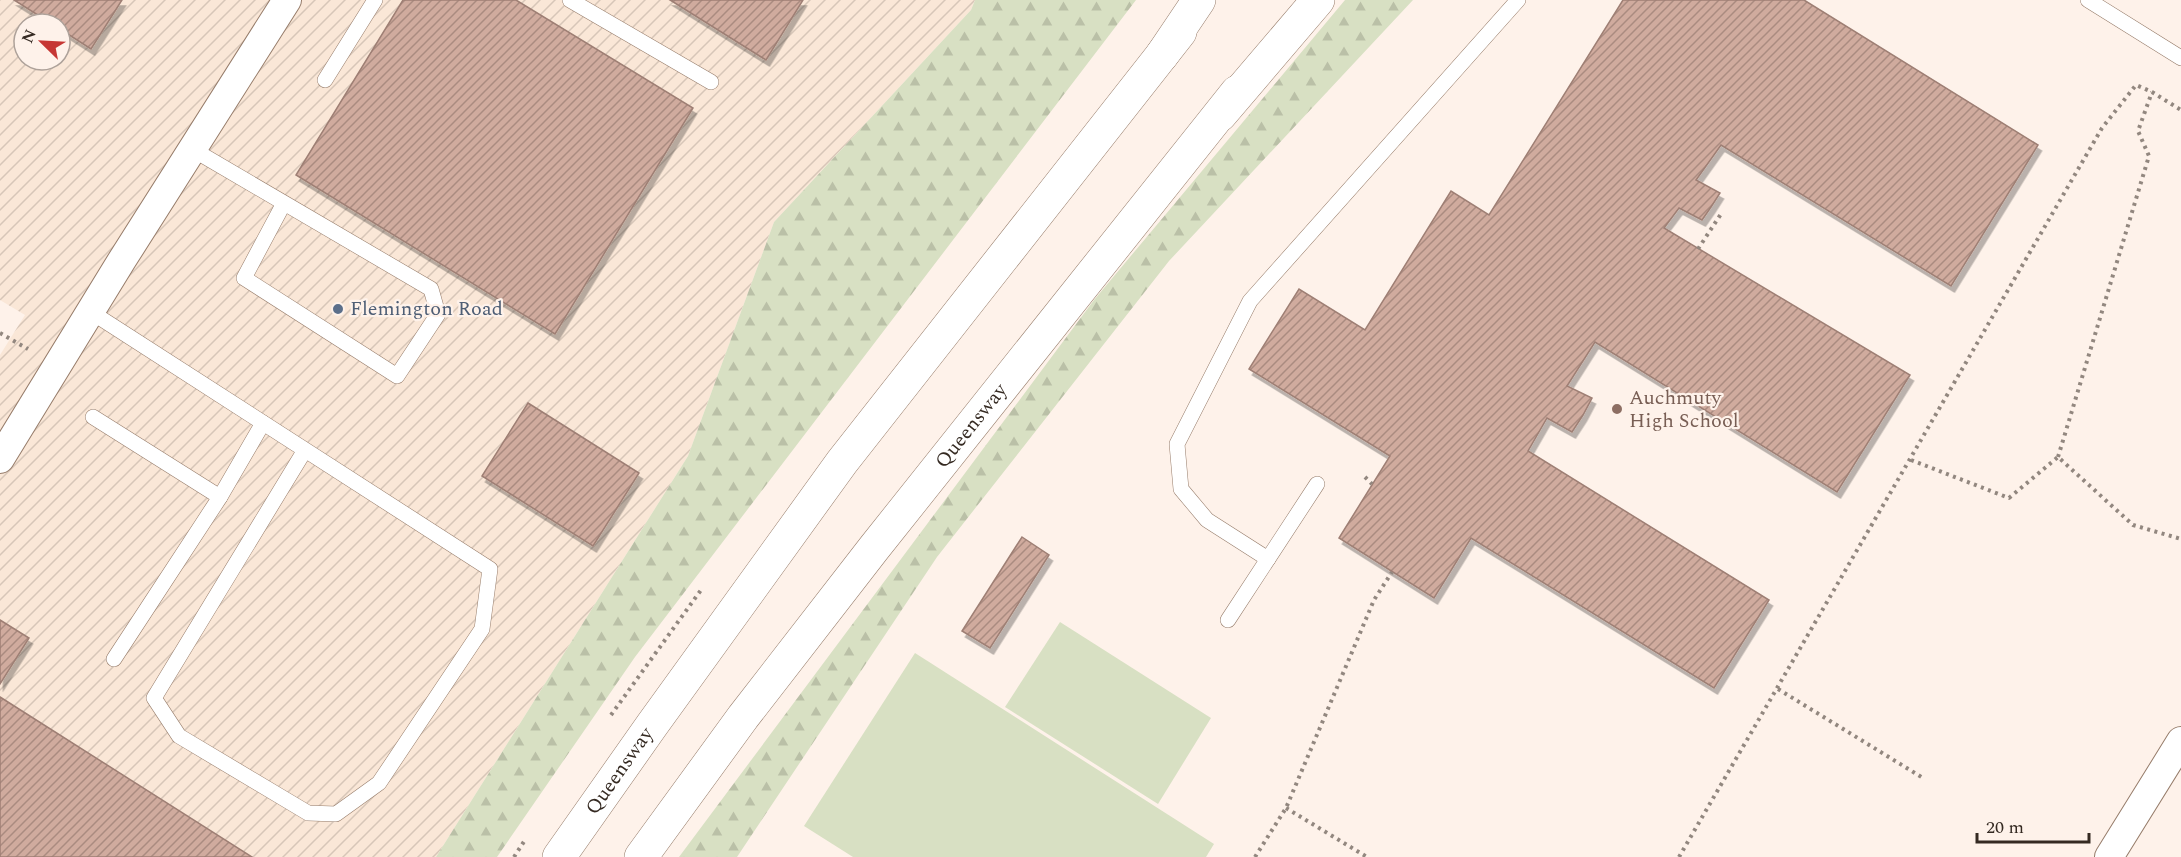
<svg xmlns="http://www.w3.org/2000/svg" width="2181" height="857" viewBox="0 0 2181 857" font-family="Spectral,serif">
	<defs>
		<pattern id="industrial-furrows" width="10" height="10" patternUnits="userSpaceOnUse" patternTransform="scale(1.5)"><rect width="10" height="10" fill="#fae7d7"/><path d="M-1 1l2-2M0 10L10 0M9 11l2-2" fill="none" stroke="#d7c6b8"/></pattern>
		<pattern id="forest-firs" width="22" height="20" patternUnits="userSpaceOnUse" patternTransform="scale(1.5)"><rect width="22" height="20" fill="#d8e0c3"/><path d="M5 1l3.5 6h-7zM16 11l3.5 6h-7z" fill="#bac0a7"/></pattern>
		<pattern id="building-hatch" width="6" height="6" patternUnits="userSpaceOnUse" patternTransform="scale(1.5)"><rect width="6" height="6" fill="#d0ab9e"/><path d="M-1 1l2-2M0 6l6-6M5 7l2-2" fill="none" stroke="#aa8b80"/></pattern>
		<filter id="shadow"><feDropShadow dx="3.5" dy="6" stdDeviation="0" flood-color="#0004"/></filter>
	</defs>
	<rect width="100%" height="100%" fill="#fef2ea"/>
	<path fill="url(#industrial-furrows)" fill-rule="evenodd" d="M0 0H975L971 10 774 222 688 456 436 857H0V355L25 315 0 300ZM24 24H60V60H24Z"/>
	<g fill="#d8e0c3">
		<path d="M1060 622 1211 718 1158 804 1005 707Z"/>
		<path d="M915 653 1214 844 1206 857H853L804 826Z"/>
	</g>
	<g fill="url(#forest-firs)">
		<path d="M975 0H1136L635 657 497 857H436L688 456 774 222 971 10Z"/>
		<path d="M1345 0H1413L1169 261 937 557 737 857H679L1094 300Z"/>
	</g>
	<g fill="url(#building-hatch)" stroke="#9e7f74" stroke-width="1.5" filter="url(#shadow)">
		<path d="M14 0H122L91 49 60 29V24H52Z"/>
		<path d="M403 0H516L693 108 555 334 296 175Z"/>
		<path d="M670 0H803L766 60Z"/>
		<path d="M1623 0H1804L2038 145 1951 286 1721 145 1696 180 1720 193 1711 207 1702 220 1679 208 1664 228 1910 375 1837 492 1595 342 1567 386 1592 398 1583 415 1572 432 1547 418 1528 451 1769 600 1714 688 1471 538 1434 598 1339 538 1390 456 1249 369 1299 289 1365 330 1451 191 1489 215Z"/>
		<path d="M528 403 639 473 593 546 482 476Z"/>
		<path d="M1022 537 1049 555 990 648 962 631Z"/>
		<path d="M0 620 29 638 0 684Z"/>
		<path d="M0 697 252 857H0Z"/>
	</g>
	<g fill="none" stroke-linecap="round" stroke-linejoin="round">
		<defs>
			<g id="lane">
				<path d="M570 0 711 82"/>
				<path d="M2088 0 2181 58"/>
				<path d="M325 80 375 0"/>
				<path d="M192 149 431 289 438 314 397 376 244 278 284 203"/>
				<path d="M91 312 490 569 482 629 379 783 336 814 308 813 179 736 154 698 305 450"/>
				<path d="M93 417 220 497"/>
				<path d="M1268 559 1207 520 1181 489 1177 444 1250 301 1518 0"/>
				<path d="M1228 620 1317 484"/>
				<path d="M114 659 220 497 263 423"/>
			</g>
			<g id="street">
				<path d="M0 459 122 260 287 0"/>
				<path d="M2109 857 2181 741"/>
			</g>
			<g id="primary">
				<path id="s1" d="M559 857 652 725 842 462 1180 32"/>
				<path id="s2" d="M641 857 743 717 874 548 1237 92"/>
			</g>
			<g id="highway">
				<path d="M1162 55 1199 0"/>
				<path d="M1220 115 1318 0"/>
			</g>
		</defs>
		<use href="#lane" stroke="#967c6a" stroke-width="16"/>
		<use href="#street" stroke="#967c6a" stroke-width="30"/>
		<use href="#primary" stroke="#967c6a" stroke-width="34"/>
		<use href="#highway" stroke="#967c6a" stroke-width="34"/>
		<g stroke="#92877f" stroke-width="4" stroke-dasharray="3 4.5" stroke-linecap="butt">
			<path d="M1698 249 1721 214"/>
			<path d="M0 333 28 349"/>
			<path d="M2058 457 2149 156 2138 131 2152 92"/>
			<path d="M1911 460 2009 498 2058 457 2133 525 2181 539"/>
			<path d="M1365 477 1372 484"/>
			<path d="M1778 689 1923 778"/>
			<path d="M611 715 701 590"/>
			<path d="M1286 808 1367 857"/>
			<path d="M514 857 525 840"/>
			<path d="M1255 857 1286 808 1374 600 1392 572"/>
			<path d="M1679 857 2102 128 2136 85 2152 92 2181 110"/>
		</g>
		<use href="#lane" stroke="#fff" stroke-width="15"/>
		<use href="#street" stroke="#fff" stroke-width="28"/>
		<use href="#primary" stroke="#fff" stroke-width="33"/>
		<use href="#highway" stroke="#fff" stroke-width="33"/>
	</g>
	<circle fill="#5c6f8a" stroke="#fef2ea" stroke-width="2" cx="338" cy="309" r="6"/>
	<circle fill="#8d6e63" stroke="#fef2ea" stroke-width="2" cx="1617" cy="409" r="6"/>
	<g text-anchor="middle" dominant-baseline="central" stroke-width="4.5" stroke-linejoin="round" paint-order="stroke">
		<g font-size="20" fill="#4e5e75" stroke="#fef2ea" text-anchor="start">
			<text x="350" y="309">Flemington Road</text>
		</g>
		<g font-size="20" fill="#785e54" stroke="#fef2ea" text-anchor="start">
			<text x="1629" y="398">Auchmuty<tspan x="1629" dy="23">High School</tspan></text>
		</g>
		<g font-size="20" fill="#352a22" stroke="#fef2ea">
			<text stroke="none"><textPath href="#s2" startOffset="543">Queensway</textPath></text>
			<text stroke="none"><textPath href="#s1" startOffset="105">Queensway</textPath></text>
		</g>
	</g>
	<g transform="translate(42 42) rotate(294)"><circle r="28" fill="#fef2ea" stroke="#aea29a" stroke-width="1.5"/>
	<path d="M0-4.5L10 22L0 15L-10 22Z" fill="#c63734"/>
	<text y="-9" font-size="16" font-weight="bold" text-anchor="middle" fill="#352a22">N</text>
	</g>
	<path d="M1977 833v9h112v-9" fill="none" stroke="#352a22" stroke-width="3"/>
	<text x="1986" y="833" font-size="18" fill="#352a22" stroke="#fef2ea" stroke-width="4.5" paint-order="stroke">20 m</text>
</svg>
